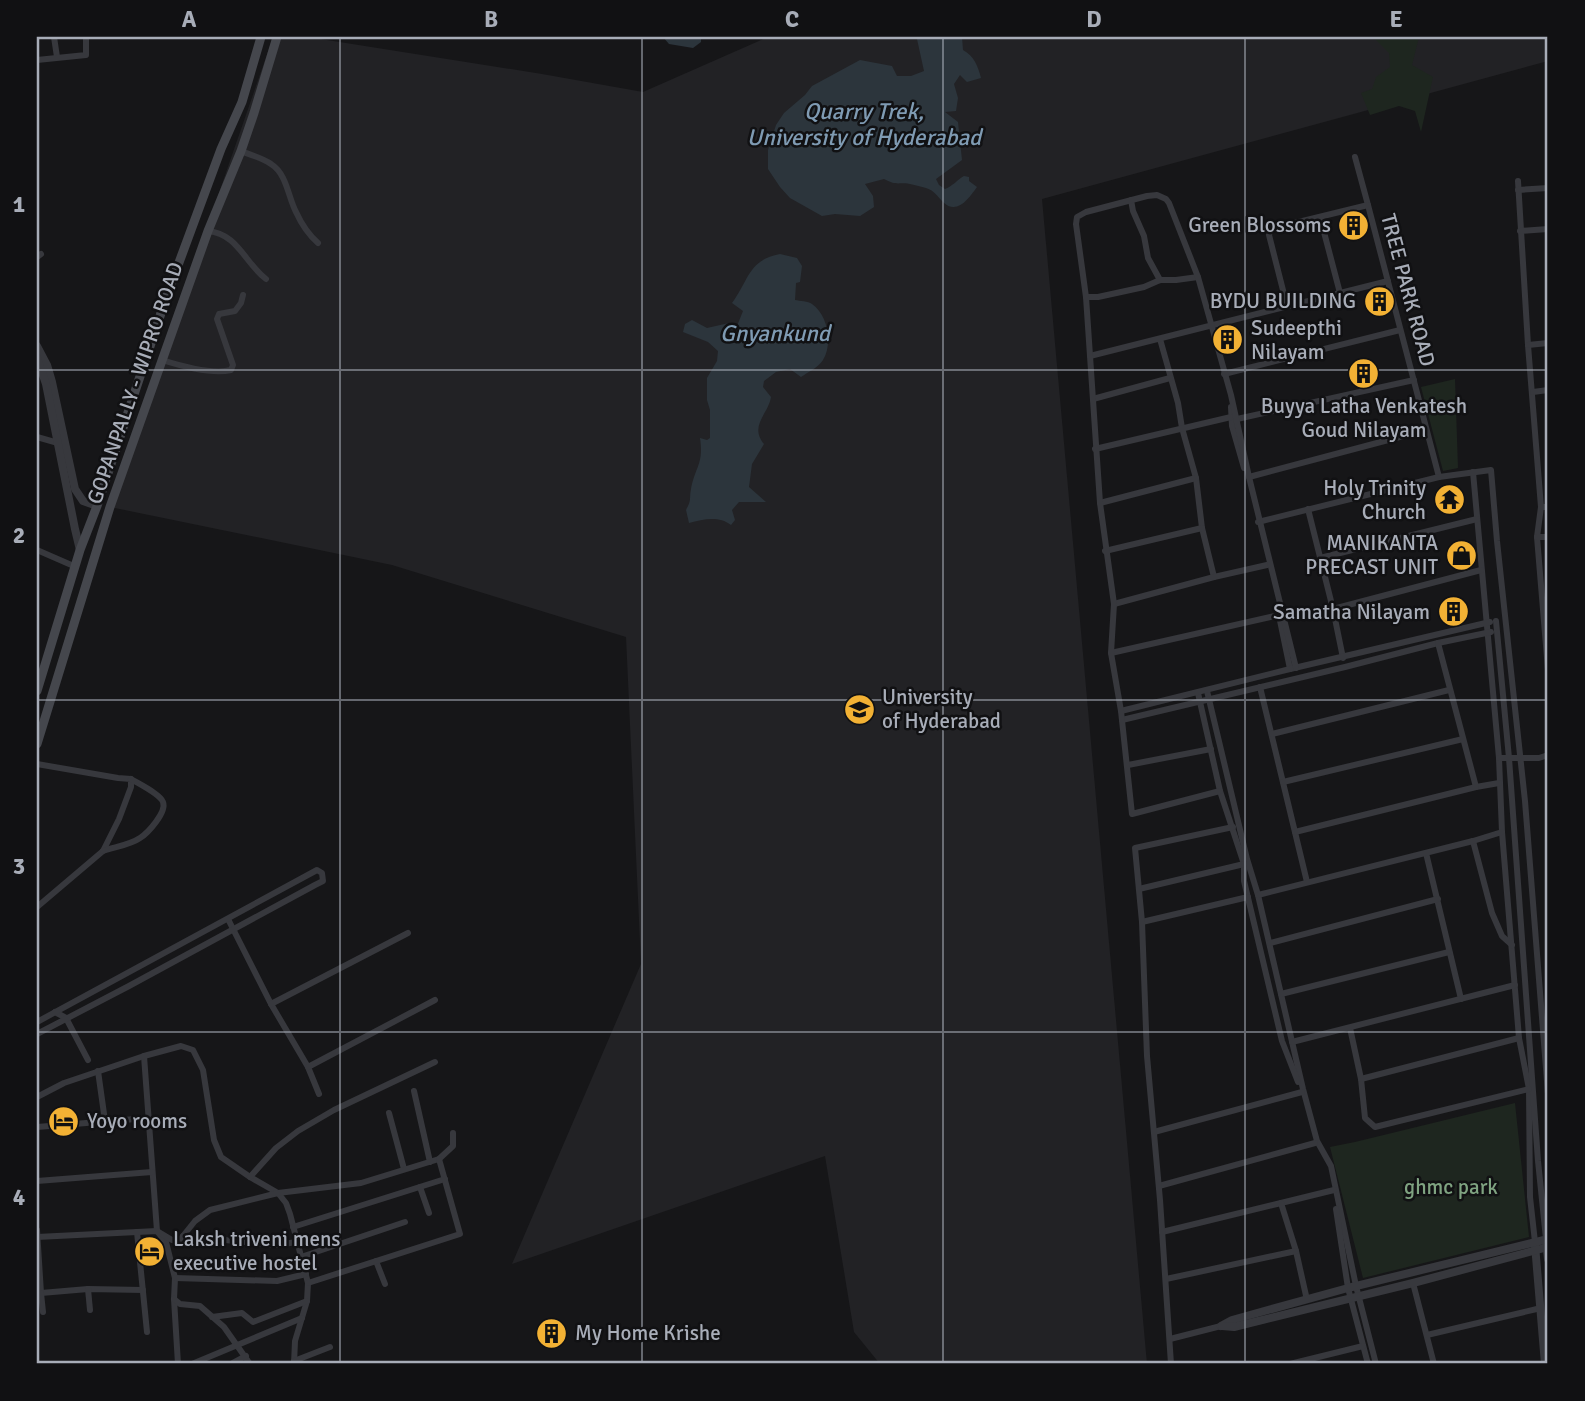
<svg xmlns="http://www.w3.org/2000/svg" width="1585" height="1401" viewBox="0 0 1585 1401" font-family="Signika,sans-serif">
	<rect width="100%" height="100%" fill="#161618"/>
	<path fill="#222225" d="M273 37H308L542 74 643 92 768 37H1548V61L1042 199 1147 1364H880L854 1332 825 1156 512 1264 641 964 626 637 392 565 110 507Z"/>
	<g fill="#1e261f">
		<path d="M1373 37H1419L1412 65 1433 77 1421 132 1415 111 1399 106 1370 115 1361 93 1372 89 1376 77 1390 67 1389 53Z"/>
		<path d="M1455 379 1458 468 1443 471 1421 387Z"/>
		<path d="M1515 1103 1529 1237 1363 1278 1330 1147 1355 1142Z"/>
	</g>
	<g fill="#2c353c">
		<path d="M663 37H701V42L693 48 669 44Z"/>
		<path d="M911 37H962L963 50C974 56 978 66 981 78L967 82 960 75 954 84 958 98 956 111 945 112 958 122 962 160 936 179 939 185 945 189C953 186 957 180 964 176L969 177V181L977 187C969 198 957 216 943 202 937 196 935 191 926 188 921 187 916 185 910 184 897 182 897 186 884 179L865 184 873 196 874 207 860 216 835 214 822 216 790 198 780 187 768 169V150L776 125 784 113 805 95 812 86 860 60 892 66 897 76H911L924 71 917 39Z"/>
		<path d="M780 254 797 258 802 266 800 282 796 283 795 300C800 301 808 301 812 304 828 315 833 344 823 360 818 368 808 372 801 377L790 369 776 372 764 381 763 387 771 397C768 415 749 425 764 444L752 464 749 487 766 502H739L732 510 735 520 731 525C719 516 704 519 689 523L686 510C692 499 689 500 691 489 695 467 704 464 700 438L707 440 710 438V410L707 400V378L717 361 718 351 708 342 683 332 685 324 692 320 707 328 729 323 737 326 743 311 732 303C749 280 748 260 780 254Z"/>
	</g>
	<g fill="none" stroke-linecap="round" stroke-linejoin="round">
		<g stroke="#37383d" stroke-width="6">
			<path d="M54 37 57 57"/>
			<path d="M37 60 86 55V37"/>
			<path d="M241 151C250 155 263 158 271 164 287 174 288 197 296 212 301 223 309 235 318 243"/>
			<path d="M1355 157 1368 205"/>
			<path d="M1518 181 1528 345 1541 507"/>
			<path d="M1518 190 1548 188"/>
			<path d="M1131 200 1133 211 1144 236 1148 258 1160 280"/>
			<path d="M1320 217 1340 293"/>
			<path d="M208 231C238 234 244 262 266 279"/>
			<path d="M1520 231 1548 229"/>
			<path d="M37 257 41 254"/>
			<path d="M1086 297H1098L1144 287 1160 280H1176L1198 277"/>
			<path d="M1287 306 1269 235 1270 231 1274 228 1368 205 1439 477"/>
			<path d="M1160 339 1178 403 1182 428 1196 478 1202 528 1214 577"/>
			<path d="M1528 345 1548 343"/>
			<path d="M1090 356 1388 281"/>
			<path d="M162 360C181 366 212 375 231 370L233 365 217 319 219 314 235 311 241 303 243 295"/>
			<path d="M1224 374 1400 330"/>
			<path d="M1533 392 1548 390"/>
			<path d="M1093 399 1170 378"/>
			<path d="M1231 407 1232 426 1244 468"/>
			<path d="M1237 419 1414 380"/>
			<path d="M37 437 58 443"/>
			<path d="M1095 449 1231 417"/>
			<path d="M1473 472 1499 758 1502 832 1519 1038 1529 1089 1530 1197 1535 1242"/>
			<path d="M1249 477 1426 430"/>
			<path d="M1100 503 1196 478"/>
			<path d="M1548 507H1541L1537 537 1548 670"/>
			<path d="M1308 509 1333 609 1343 658"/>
			<path d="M1258 522 1439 477 1491 470 1497 541 1525 801 1548 1094"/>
			<path d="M1537 537H1548"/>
			<path d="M37 550 76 567"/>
			<path d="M1105 551 1202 528"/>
			<path d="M1320 558 1477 519"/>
			<path d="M1114 604 1214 577 1267 565"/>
			<path d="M1333 609 1481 570"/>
			<path d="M1278 611 1290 669"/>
			<path d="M1496 621 1509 758 1538 1161 1546 1239"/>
			<path d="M1111 653 1279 615"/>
			<path d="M1260 687 1307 882"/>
			<path d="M1207 691 1247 859 1258 895 1303 1089 1317 1141 1331 1166 1356 1286 1376 1364"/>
			<path d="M1198 693 1220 791 1244 864V881L1282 1041 1298 1082"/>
			<path d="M1121 711 1290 669 1490 622"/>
			<path d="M1122 720 1345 667 1438 643 1491 632"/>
			<path d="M1272 734 1449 690"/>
			<path d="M1499 758H1539L1548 755"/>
			<path d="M37 764 118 778 131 779V787L119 819 103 851 37 907"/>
			<path d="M1128 765 1211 749"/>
			<path d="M1283 782 1463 739"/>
			<path d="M1476 787 1499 783"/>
			<path d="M1220 791 1132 814 1121 711 1111 653 1114 604 1100 503 1086 297 1076 224 1077 217 1086 212 1147 196 1157 195 1166 199 1169 203 1198 277 1231 395 1249 477 1296 668"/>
			<path d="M1295 832 1476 787 1438 643"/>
			<path d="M1473 841 1492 913 1502 936 1512 945"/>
			<path d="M103 851C114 847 130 845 140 838 148 833 167 812 163 802 160 794 139 784 131 779"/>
			<path d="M1426 853 1461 999"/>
			<path d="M1139 889 1244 864"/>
			<path d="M1258 895 1473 841 1502 832"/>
			<path d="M228 919 271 1004 308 1067 319 1094"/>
			<path d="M1142 922 1248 897"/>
			<path d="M1270 943 1438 899"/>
			<path d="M1281 994 1449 952"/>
			<path d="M271 1004 408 933"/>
			<path d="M55 1012 66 1018 88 1060"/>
			<path d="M37 1022 317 870 322 873 323 881 315 885 129 986 37 1034"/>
			<path d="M1350 1028 1361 1079 1365 1118 1375 1127 1529 1089"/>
			<path d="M1292 1042 1515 985"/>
			<path d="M144 1056 157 1231 166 1242 175 1278 174 1299 178 1364"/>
			<path d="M308 1067 435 1000"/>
			<path d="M98 1071 105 1121"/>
			<path d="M1361 1079 1519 1038"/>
			<path d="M414 1091 430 1162"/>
			<path d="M37 1097 64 1083 144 1056 181 1046 193 1050 203 1070 214 1140 221 1157 250 1177 278 1193 286 1203 290 1214 308 1283 307 1301 295 1341 294 1364"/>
			<path d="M389 1113 404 1169"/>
			<path d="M37 1127 148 1118"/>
			<path d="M1154 1132 1302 1092"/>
			<path d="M250 1177 276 1148 298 1131 334 1110 435 1062"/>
			<path d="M37 1181 152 1172"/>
			<path d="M1159 1186 1315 1143"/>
			<path d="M420 1187 429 1213"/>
			<path d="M1281 1203 1334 1190"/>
			<path d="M1336 1209 1348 1288 1368 1364"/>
			<path d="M293 1227 445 1179"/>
			<path d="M37 1230 41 1293 88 1289 143 1290"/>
			<path d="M137 1232 147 1332"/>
			<path d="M1162 1232 1281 1203 1296 1251 1307 1300"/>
			<path d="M183 1236 276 1245 297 1242"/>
			<path d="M37 1237 157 1231 172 1240 179 1241 195 1221 210 1210 278 1193 361 1183 439 1159 453 1146V1133"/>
			<path d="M301 1257 405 1222"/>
			<path d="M376 1261 385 1284"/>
			<path d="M175 1278 277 1281 306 1274"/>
			<path d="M1166 1279 1296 1251"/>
			<path d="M308 1283 460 1234 439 1159"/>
			<path d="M1413 1283 1434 1364"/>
			<path d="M88 1289 90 1310"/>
			<path d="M41 1293 43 1312"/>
			<path d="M174 1299 180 1304 200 1306 224 1327 250 1364"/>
			<path d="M212 1317 242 1313 253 1322 307 1301"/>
			<path d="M1427 1335 1541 1308"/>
			<path d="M1170 1339 1221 1326"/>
			<path d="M294 1361 330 1347"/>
			<path d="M192 1364 302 1318"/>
			<path d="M231 1364 246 1356"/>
			<path d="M1171 1364 1160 1200 1147 1056 1142 922 1135 848 1233 827"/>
			<path d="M1290 1364 1363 1346"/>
		</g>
		<g stroke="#37383d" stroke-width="8">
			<path d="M37 346 47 365 52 382 75 489 83 501 97 506"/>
			<path d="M37 358 46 384 75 529 80 550"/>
			<path d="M1546 1242 1548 1259"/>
			<path d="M1535 1245 1545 1364"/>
			<path d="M1221 1326 1232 1320 1348 1288 1548 1239"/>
			<path d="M1222 1326 1234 1327 1413 1283 1548 1247"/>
		</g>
		<g stroke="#45474d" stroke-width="9">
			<path d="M37 691 80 550 97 506 167 295 221 149 242 102 261 37"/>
			<path d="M37 744 110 507 208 231 241 151 254 113 277 37"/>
		</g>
	</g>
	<path fill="none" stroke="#a8adb8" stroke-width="2" stroke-opacity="0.55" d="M340 37V1364M642 37V1364M943 37V1364M1245 37V1364M37 370H1548M37 700H1548M37 1032H1548"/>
	<defs>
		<symbol id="building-disc" viewBox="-11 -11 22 22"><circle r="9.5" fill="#f2b134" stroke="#111113"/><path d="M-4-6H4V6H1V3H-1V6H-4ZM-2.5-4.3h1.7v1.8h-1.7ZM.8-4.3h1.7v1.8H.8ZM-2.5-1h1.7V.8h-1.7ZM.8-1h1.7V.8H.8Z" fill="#111"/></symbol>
		<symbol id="temple-disc" viewBox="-11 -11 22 22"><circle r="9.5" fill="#f2b134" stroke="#111113"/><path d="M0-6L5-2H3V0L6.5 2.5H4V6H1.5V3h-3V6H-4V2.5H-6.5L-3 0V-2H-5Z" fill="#111"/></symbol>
		<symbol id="shop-disc" viewBox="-11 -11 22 22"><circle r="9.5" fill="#f2b134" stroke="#111113"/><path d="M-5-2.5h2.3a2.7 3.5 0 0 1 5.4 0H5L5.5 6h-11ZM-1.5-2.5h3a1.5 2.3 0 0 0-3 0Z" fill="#111"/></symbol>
		<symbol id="university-disc" viewBox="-11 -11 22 22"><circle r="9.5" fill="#f2b134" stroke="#111113"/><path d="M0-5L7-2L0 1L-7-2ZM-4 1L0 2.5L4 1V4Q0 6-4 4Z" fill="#111"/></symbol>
		<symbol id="hotel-disc" viewBox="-11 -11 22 22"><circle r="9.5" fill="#f2b134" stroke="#111113"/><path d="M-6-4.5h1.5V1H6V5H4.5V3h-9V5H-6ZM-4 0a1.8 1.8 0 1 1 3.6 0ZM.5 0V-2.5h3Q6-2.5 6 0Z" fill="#111"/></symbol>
	</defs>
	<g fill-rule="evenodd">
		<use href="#building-disc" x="1336" y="208" width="35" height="35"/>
		<use href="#building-disc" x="1362" y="284" width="35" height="35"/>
		<use href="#building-disc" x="1210" y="322" width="35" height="35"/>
		<use href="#building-disc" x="1346" y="356" width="35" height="35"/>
		<use href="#temple-disc" x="1432" y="482" width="35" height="35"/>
		<use href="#shop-disc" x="1444" y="538" width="35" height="35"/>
		<use href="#building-disc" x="1436" y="594" width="35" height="35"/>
		<use href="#university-disc" x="842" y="692" width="35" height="35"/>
		<use href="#hotel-disc" x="46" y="1104" width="35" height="35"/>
		<use href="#hotel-disc" x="132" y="1234" width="35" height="35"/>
		<use href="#building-disc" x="534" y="1316" width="35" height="35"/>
	</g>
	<g text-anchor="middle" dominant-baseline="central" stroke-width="5" stroke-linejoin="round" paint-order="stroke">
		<g font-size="21" fill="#a8adb8" stroke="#111113" text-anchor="end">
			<text x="1331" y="225">Green Blossoms</text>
			<text x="1356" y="301">BYDU BUILDING</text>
			<text x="1251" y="328" text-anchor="start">Sudeepthi<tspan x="1251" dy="24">Nilayam</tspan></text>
			<text x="1364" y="406" text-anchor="middle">Buyya Latha Venkatesh<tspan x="1364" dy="24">Goud Nilayam</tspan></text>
			<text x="1426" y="488">Holy Trinity<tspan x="1426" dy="24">Church</tspan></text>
			<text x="1438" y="543">MANIKANTA<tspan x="1438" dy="24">PRECAST UNIT</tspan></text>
			<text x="1430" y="612">Samatha Nilayam</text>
			<text x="882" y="697" text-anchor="start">University<tspan x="882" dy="24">of Hyderabad</tspan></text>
			<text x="87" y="1121" text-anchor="start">Yoyo rooms</text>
			<text x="173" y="1239" text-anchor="start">Laksh triveni mens<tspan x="173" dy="24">executive hostel</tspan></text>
			<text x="575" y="1333" text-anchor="start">My Home Krishe</text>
		</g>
		<g font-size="21" fill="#a8adb8" stroke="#111113">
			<text transform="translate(1408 290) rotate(75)">TREE PARK ROAD</text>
			<text transform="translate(135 383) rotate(-71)">GOPANPALLY - WIPRO ROAD</text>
		</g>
		<g font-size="21" fill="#7fa381" stroke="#111113">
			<text x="1451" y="1187">ghmc park</text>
		</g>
		<g font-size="23" font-style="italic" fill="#7f9bb3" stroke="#111113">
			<text x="864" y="111">Quarry Trek,<tspan x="864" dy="26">University of Hyderabad</tspan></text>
			<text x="775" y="333">Gnyankund</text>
		</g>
	</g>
	<rect width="1585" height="1401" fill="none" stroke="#111113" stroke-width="77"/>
	<rect x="38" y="38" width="1508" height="1324" fill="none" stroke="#a8adb8" stroke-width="2.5"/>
	<g font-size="23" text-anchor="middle" font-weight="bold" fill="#a8adb8">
		<text x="189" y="27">A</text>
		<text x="491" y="27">B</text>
		<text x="792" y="27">C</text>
		<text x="1094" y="27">D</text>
		<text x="1396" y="27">E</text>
		<text x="19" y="212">1</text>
		<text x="19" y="543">2</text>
		<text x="19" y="874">3</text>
		<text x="19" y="1205">4</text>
	</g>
</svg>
